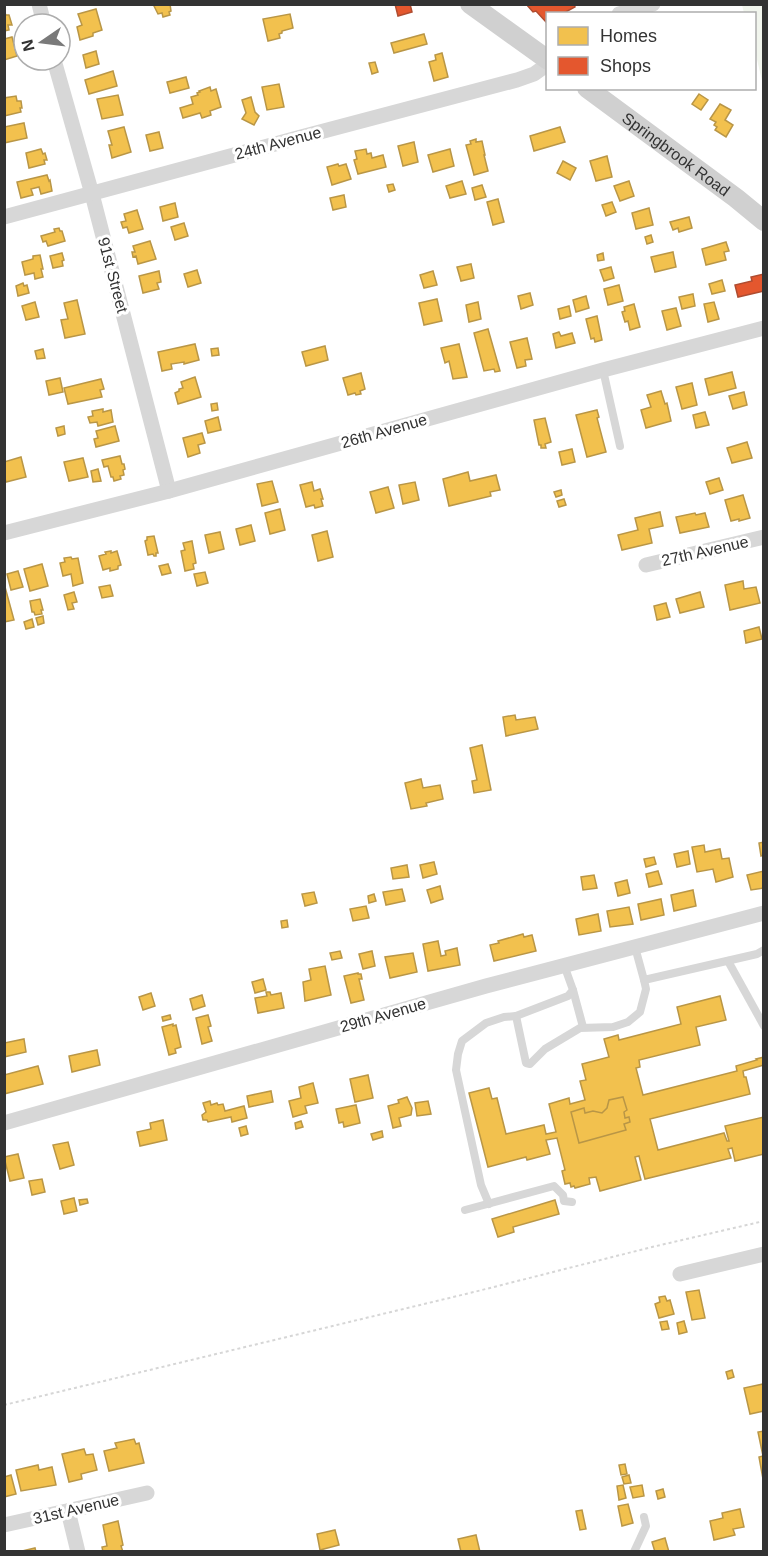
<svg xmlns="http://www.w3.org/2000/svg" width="768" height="1556" viewBox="0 0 768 1556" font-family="Helvetica,sans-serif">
	<rect width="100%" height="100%" fill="#fff"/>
	<path fill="#f1f5ed" d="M742 5H763V85L755 51 754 14 744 13Z"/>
	<g fill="#f2c14e" stroke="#b99646" stroke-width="1.5">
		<path d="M153 4H170L171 11 169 12 170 15 163 17 162 13 158 14Z"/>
		<path d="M96 9 102 30 93 33V36L80 40 77 27 82 25 78 14Z"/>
		<path d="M4 11 6 15H9L12 25H8L9 30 4 31Z"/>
		<path d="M290 14 293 28 282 31V33L279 34 280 38 268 41 263 19Z"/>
		<path d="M424 34 427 44 394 53 391 43Z"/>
		<path d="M12 37 17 56 4 60V39Z"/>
		<path d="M96 51 99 64 86 68 83 55Z"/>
		<path d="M442 53 448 77 434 81 429 62 436 60 435 55Z"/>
		<path d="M375 62 378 72 372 74 369 63Z"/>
		<path d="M113 71 117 86 89 94 85 80Z"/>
		<path d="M186 77 189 88 170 93 167 82Z"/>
		<path d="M279 84 284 107 267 110 262 87Z"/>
		<path d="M210 87 211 91 216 89 221 107 210 111 211 115 202 118 200 113 183 118 180 108 193 104 191 97 198 95 197 93 200 92 199 91Z"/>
		<path d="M699 94 708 100 701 110 692 104Z"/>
		<path d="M118 95 123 115 102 119 97 99Z"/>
		<path d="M16 96 17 101H21L22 108H20L21 112 4 116V98Z"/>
		<path d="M251 97 255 112 259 116 254 125 242 119 246 113 242 100Z"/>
		<path d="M720 104 731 110 725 120 733 125 726 137 715 130 717 127 714 125 716 122 710 119Z"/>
		<path d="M24 123 27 138 4 143V127Z"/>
		<path d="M124 127 131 152 112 158 109 145H112L108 131Z"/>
		<path d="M560 127 565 142 534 151 530 136Z"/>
		<path d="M159 132 163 148 150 151 146 135Z"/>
		<path d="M476 139V142L482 141 485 155H484L488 171 474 175 466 145 471 144 470 141Z"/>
		<path d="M414 142 418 162 403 166 398 146Z"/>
		<path d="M41 149 43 154 45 153 47 160H44L45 164 29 168 26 153Z"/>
		<path d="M366 149 367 154 371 153 372 158 383 155 386 167 358 174 354 160 357 159 355 151Z"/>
		<path d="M450 149 454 166 433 172 428 155Z"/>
		<path d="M607 156 612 177 596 181 590 161Z"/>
		<path d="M563 161 576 168 570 180 557 173Z"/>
		<path d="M338 164 339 166 346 164 351 179 332 185 327 167Z"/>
		<path d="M47 175 49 181 50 180 52 191 41 194 39 187 31 189 33 195 21 198 17 182Z"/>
		<path d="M462 181 466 194 450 198 446 186Z"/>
		<path d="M629 181 634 196 620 201 614 186Z"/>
		<path d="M393 184 395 190 389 192 387 185Z"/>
		<path d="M482 185 486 197 475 200 472 188Z"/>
		<path d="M344 195 346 207 333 210 330 198Z"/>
		<path d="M498 199 504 222 493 225 487 202Z"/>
		<path d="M612 202 616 212 606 216 602 205Z"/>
		<path d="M175 203 178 217 163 221 160 207Z"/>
		<path d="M649 208 653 225 636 229 632 213Z"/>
		<path d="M137 210 143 229 129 233 127 227 123 228 121 222 126 221 124 214Z"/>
		<path d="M689 217 692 228 679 232 678 228 673 230 670 222Z"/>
		<path d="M184 223 188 236 175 240 171 227Z"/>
		<path d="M59 228 60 231H62L65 241 48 246 46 241 43 242 41 236 55 232 54 229Z"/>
		<path d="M651 235 653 242 647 244 645 237Z"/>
		<path d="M150 241 156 259 138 264 136 256 133 257 132 252H135L133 246Z"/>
		<path d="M726 242 729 251 724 252 726 260 706 265 702 249Z"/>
		<path d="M673 252 676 267 655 272 651 257Z"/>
		<path d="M62 253 64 260 62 261 63 266 53 268 50 256Z"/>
		<path d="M603 253 604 260 598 261 597 255Z"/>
		<path d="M40 255 43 269H41L43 277 35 279 34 273 25 275 22 262 33 259V256Z"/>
		<path d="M471 264 474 278 461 281 457 267Z"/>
		<path d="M611 267 614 278 604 281 600 270Z"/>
		<path d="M197 270 201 283 188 287 184 274Z"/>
		<path d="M159 271 161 282 157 283 159 289 143 293 139 276Z"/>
		<path d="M433 271 437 285 424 288 420 275Z"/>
		<path d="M722 280 725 291 712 294 709 284Z"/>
		<path d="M23 283 24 286 27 285 29 293 18 296 16 286Z"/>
		<path d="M619 285 623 301 608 305 604 289Z"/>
		<path d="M530 293 533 305 521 309 518 296Z"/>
		<path d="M693 294 695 306 682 309 679 297Z"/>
		<path d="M586 296 589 308 576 312 573 300Z"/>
		<path d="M437 299 442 321 424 325 419 303Z"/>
		<path d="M77 300 85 334 65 338 61 320 68 319 64 303Z"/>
		<path d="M35 302 39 317 26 320 22 306Z"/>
		<path d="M478 302 481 319 469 322 466 305Z"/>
		<path d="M714 302 719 319 708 322 704 304Z"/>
		<path d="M634 304 640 327 630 330 628 321 625 322 622 312 625 311 624 307Z"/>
		<path d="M569 306 571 316 560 319 558 309Z"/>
		<path d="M676 308 681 326 667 330 662 311Z"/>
		<path d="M597 316 602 340 595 342 594 338 591 339 586 319Z"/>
		<path d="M488 329 500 371 495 372 494 369 484 371 474 333Z"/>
		<path d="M559 332 561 336 572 333 575 343 556 348 553 334Z"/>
		<path d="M527 338 532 359 525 360 526 366 517 368 510 342Z"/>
		<path d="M195 344 199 360 184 364V362L171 364 172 369 162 371 158 352Z"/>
		<path d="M459 344 467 377 453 379 449 361 445 363 441 348Z"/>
		<path d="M325 346 328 360 306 366 302 352Z"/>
		<path d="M218 348 219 355 212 356 211 349Z"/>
		<path d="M43 349 45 358 37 359 35 351Z"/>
		<path d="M732 372 736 388 709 395 705 379Z"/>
		<path d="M361 373 365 389 360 391 361 394 356 395 355 393 348 395 343 378Z"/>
		<path d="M195 377 201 397 178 404 175 393 179 391V389L183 388 181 382Z"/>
		<path d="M60 378 63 392 49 395 46 381Z"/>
		<path d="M101 379 104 389 100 390 102 397 68 404 64 388Z"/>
		<path d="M692 383 697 405 682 409 676 387Z"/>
		<path d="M661 391 665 404 667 403 671 421 646 428 641 410 651 407 647 395Z"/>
		<path d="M744 392 747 405 733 409 729 396Z"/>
		<path d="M217 403 218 410 212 411 211 404Z"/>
		<path d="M103 409V412L111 410 113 422 98 426 97 422 90 423 88 417 93 416 92 411Z"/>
		<path d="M597 410 599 417 597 418 606 452 587 457 576 415Z"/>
		<path d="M705 412 709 425 696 428 693 415Z"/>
		<path d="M218 417 221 430 208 433 205 421Z"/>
		<path d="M545 418 551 442 545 444 546 448H541V445H539L534 420Z"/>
		<path d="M64 426 65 434 58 436 56 428Z"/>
		<path d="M115 426 119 441 96 447 94 439 98 438 96 431Z"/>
		<path d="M202 433 205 443 198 445 200 453 188 457 183 438Z"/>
		<path d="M747 442 752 458 732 463 727 448Z"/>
		<path d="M572 449 575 462 562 465 559 452Z"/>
		<path d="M120 456 122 464H124L125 469 123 470 124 475 120 476 121 479 114 481 113 477H111L108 466 104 467 102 460Z"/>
		<path d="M21 457 26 477 6 482 4 475V462Z"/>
		<path d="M83 458 88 477 69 481 64 462Z"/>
		<path d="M98 469 101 481 93 482 91 471Z"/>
		<path d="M468 472 470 481 496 475 500 490 490 492 491 496 449 506 443 479Z"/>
		<path d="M719 478 723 490 710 494 706 482Z"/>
		<path d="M272 481 278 502 262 506 257 484Z"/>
		<path d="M312 482 314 491 320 489 323 499H321L323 506 315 508 314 505 306 507 300 485Z"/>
		<path d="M415 482 419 500 403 504 399 485Z"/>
		<path d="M388 487 394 508 376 513 370 492Z"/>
		<path d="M561 490 562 495 556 497 554 492Z"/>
		<path d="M743 495 750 518 739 521V519L731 521 725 500Z"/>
		<path d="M564 499 566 505 559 507 557 501Z"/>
		<path d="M280 509 285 530 270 534 265 513Z"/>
		<path d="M660 512 663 526 649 529 652 543 622 550 618 535 638 530 635 518Z"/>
		<path d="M695 513 696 515 705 513 709 527 680 533 676 517Z"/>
		<path d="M251 525 255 541 240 545 236 529Z"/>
		<path d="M327 531 333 557 318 561 312 535Z"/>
		<path d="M220 532 224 549 209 553 205 535Z"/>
		<path d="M154 536 158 553H156V556H154L153 554 148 555 145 541 147 540V537Z"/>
		<path d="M192 541 196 563 193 564 194 569 185 571 181 551 185 550 183 543Z"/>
		<path d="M111 551V553L117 551 121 565 118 566V569L110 571V568L103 570 99 556 106 554 105 552Z"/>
		<path d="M71 557 72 559 78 558 83 583 73 586 71 574 63 576 60 563 65 562 64 558Z"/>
		<path d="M42 564 48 586 30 591 24 569Z"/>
		<path d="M168 564 171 573 162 575 159 566Z"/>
		<path d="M18 571 23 587 11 590 7 574Z"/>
		<path d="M205 572 208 583 197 586 194 574Z"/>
		<path d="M743 581 744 589 756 587 760 603 730 610 725 585Z"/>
		<path d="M110 585 113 596 102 598 99 587Z"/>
		<path d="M5 587 14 620 4 622V588Z"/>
		<path d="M74 592 77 602 72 603 74 609 68 610 64 595Z"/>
		<path d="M700 592 704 607 680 613 676 599Z"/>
		<path d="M40 599 43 610H41L42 614 35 615 34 612H32L30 601Z"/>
		<path d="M666 603 670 617 657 620 654 606Z"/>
		<path d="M43 616 44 623 38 625 36 618Z"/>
		<path d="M32 619 34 627 26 629 24 622Z"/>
		<path d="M759 627 762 639 746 643 744 631Z"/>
		<path d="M515 715 516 720 535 717 538 729 506 736 503 717Z"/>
		<path d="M482 745 491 790 474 793 472 781 477 780 470 748Z"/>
		<path d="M421 779 423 788 440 785 443 799 426 803 427 806 411 809 405 783Z"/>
		<path d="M764 842V855L761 856 759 843Z"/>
		<path d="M704 845 705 852 720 849 722 859 729 858 733 877 716 882 713 869 697 872 692 847Z"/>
		<path d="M688 851 690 864 677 867 674 854Z"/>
		<path d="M654 857 656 864 646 867 644 859Z"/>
		<path d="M434 862 437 874 423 878 420 865Z"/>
		<path d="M407 865 409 877 393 879 391 868Z"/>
		<path d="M658 871 662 884 649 887 646 874Z"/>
		<path d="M764 871V888L751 890 747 875Z"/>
		<path d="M594 875 597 888 583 890 581 877Z"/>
		<path d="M627 880 630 893 618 896 615 883Z"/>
		<path d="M440 886 443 899 431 903 427 890Z"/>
		<path d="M402 889 405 901 386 905 383 892Z"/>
		<path d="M693 890 696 906 674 911 671 895Z"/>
		<path d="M314 892 317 903 305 906 302 894Z"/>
		<path d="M374 894 376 901 369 903 368 896Z"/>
		<path d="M661 899 664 915 641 920 638 904Z"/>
		<path d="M366 906 369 918 353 921 350 909Z"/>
		<path d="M629 907 633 924 610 927 607 911Z"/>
		<path d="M598 914 601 931 579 935 576 919Z"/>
		<path d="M287 920 288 927 282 928 281 921Z"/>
		<path d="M523 934 524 937 532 935 536 951 494 961 490 945 499 943 498 941Z"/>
		<path d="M438 941 441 956 446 955 445 951 457 948 460 965 428 971 423 944Z"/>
		<path d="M340 951 342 958 332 960 330 953Z"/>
		<path d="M372 951 375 966 363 969 359 954Z"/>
		<path d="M413 953 417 972 390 978 385 957Z"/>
		<path d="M325 966 331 995 305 1001 303 982 311 980 309 969Z"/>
		<path d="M358 973V974H361L362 979H359L364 1000 351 1003 344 976Z"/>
		<path d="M263 979 266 990 255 993 252 982Z"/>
		<path d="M266 992H270L271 995 281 993 284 1008 258 1013 255 998 267 996Z"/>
		<path d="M151 993 155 1006 143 1010 139 997Z"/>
		<path d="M202 995 205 1006 193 1010 190 999Z"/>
		<path d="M720 996 726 1020 696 1027 700 1045 639 1060 640 1067 636 1068 643 1095 737 1071 736 1066 757 1060 756 1059 764 1057V1065L743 1071 744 1077H746L750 1094 650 1119 658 1150 724 1133 727 1141H729L725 1126 764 1117V1154L735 1161 732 1148 728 1149 731 1158 645 1179 639 1156 635 1157 641 1180 600 1191 596 1177 589 1178 590 1184 575 1188 574 1186 571 1187 570 1183 565 1184 562 1171 565 1170 557 1138 546 1140 550 1154 527 1160 526 1157 488 1167 469 1093 489 1088 492 1099 497 1098 506 1134 544 1125 546 1134 556 1132 549 1104 569 1098 570 1104 585 1100 580 1081 586 1080 582 1064 609 1057 604 1039 618 1035 619 1040 681 1024 677 1007Z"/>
		<path d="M170 1015 171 1019 163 1021 162 1017Z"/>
		<path d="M208 1015 211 1026 208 1027 212 1041 202 1044 196 1018Z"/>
		<path d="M173 1024V1026L176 1025 181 1047 175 1049 176 1053 169 1055 162 1027Z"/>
		<path d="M24 1039 26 1052 4 1057V1043Z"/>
		<path d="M97 1050 100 1065 72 1072 69 1056Z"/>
		<path d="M38 1066 43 1084 4 1094V1075Z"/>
		<path d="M368 1075 373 1098 355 1102 350 1079Z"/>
		<path d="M313 1083 318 1103 305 1106 307 1113 293 1117 289 1101 301 1098 299 1087Z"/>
		<path d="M271 1091 273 1102 249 1107 247 1096Z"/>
		<path d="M407 1097 412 1108 411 1115 399 1118 401 1126 393 1128 388 1106 399 1103 398 1100Z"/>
		<path d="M623 1097 627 1110 624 1112 625 1118 629 1117 630 1122 624 1124 626 1130 579 1143 571 1112 584 1108 585 1113 593 1111 602 1113 607 1108 609 1100Z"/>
		<path d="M210 1101 211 1105 217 1103 218 1105 223 1104 225 1111 244 1106 247 1118 232 1122 231 1117 208 1122 207 1120H203L202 1115 206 1112 203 1103Z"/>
		<path d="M428 1101 431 1114 417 1116 415 1103Z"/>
		<path d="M356 1105 360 1123 344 1127 343 1122 339 1123 336 1109Z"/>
		<path d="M163 1120 167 1140 140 1146 137 1132 151 1129 150 1123Z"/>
		<path d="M301 1121 303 1127 296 1129 295 1123Z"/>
		<path d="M246 1126 248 1134 241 1136 239 1128Z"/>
		<path d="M382 1131 383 1137 373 1140 371 1134Z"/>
		<path d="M68 1142 74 1165 60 1169 53 1145Z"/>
		<path d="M18 1154 24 1178 10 1181 4 1157Z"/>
		<path d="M42 1179 45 1192 32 1195 29 1181Z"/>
		<path d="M74 1198 77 1211 64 1214 61 1201Z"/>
		<path d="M87 1199 88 1203 80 1205 79 1200Z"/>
		<path d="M555 1200 559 1214 513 1227 514 1232 498 1237 492 1219Z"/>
		<path d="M699 1290 705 1318 692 1320 686 1292Z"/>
		<path d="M665 1296 667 1301 670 1300 674 1314 659 1318 655 1304 660 1302 659 1297Z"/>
		<path d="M667 1321 669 1329 662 1330 660 1322Z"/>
		<path d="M684 1321 687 1332 679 1334 677 1323Z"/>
		<path d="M732 1370 734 1377 728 1379 726 1372Z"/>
		<path d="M763 1384 764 1411 750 1414 744 1388Z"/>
		<path d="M764 1431V1479H763L759 1457 763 1456 758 1432Z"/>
		<path d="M134 1439 136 1444 139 1443 144 1463 109 1471 104 1451 117 1448 115 1443Z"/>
		<path d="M84 1449 86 1455 93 1454 97 1470 81 1474 82 1479 69 1482 62 1454Z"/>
		<path d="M625 1464 627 1474 621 1475 619 1465Z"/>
		<path d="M38 1465 39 1470 52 1467 56 1485 21 1491 16 1470Z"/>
		<path d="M11 1475 16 1494 4 1497V1477Z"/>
		<path d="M629 1475 631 1483 624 1484 622 1477Z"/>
		<path d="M623 1485 626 1498 619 1500 617 1486Z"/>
		<path d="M642 1485 644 1496 633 1498 630 1487Z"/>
		<path d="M663 1489 665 1497 658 1499 656 1491Z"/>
		<path d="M628 1504 633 1523 622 1526 618 1506Z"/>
		<path d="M740 1509 744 1527 733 1529 735 1535 714 1540 710 1521 723 1518 722 1513Z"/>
		<path d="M582 1510 586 1529 580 1530 576 1511Z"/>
		<path d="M118 1521 123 1545 121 1546 123 1552H103L102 1547 107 1546 103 1525Z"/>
		<path d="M335 1530 339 1545 320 1550 317 1534Z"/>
		<path d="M476 1535 480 1552H461L458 1539Z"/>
		<path d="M665 1538 669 1552H655L652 1542Z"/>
		<path d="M35 1548 36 1552H18Z"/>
	</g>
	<g fill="#e4572e" stroke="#af4c30" stroke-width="1.5">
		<path d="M395 4H410L412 12 398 16Z"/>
		<path d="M526 4H574L575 7 562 14H548L546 22 536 11 533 12Z"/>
		<path d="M764 274V291L738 297 735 285 752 281 751 277Z"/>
	</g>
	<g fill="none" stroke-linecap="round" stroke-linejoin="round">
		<path stroke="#d6d6d6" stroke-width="2" stroke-dasharray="3 3" stroke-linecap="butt" d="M4 1405 474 1292 652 1247 764 1221"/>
		<g stroke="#d7d7d7" stroke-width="8">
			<path d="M603 370 620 446"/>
			<path d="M635 947 644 980 757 954 764 950"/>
			<path d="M728 961 764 1026"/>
			<path d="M573 990 583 1027"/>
			<path d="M516 1016 526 1063 530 1064 545 1049 580 1028 613 1027 628 1022 640 1012 646 989 644 980"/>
			<path d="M489 1204 481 1185 456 1070 458 1054 462 1041 486 1023 504 1017 516 1016 568 996 573 990 564 965"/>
			<path d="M465 1210 554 1186 563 1195 564 1201 572 1202"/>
			<path d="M634 1552 646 1526 644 1517"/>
		</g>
		<g stroke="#d7d7d7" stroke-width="15">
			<path d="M39 4 44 24"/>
			<path d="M619 14 653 4"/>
			<path d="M54 60 92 194 169 491"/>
			<path d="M4 217 301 137 517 80 534 74 548 64"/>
			<path d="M4 533 169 491 603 370 764 328"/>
			<path d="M646 565 764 537"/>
			<path d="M4 1123 486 986 764 913"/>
			<path d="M680 1274 764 1254"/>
			<path d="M68 1511 78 1552"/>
			<path d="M4 1525 147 1493"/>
		</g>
		<g stroke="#d0d0d0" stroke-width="20">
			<path d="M470 4 548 60"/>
			<path id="s1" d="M587 88 736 198 764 221"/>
		</g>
	</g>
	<g text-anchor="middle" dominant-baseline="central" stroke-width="6" stroke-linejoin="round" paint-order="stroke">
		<g font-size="16" fill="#333" stroke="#fff">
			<text transform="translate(278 143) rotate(-15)">24th Avenue</text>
			<text stroke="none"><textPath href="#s1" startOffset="111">Springbrook Road</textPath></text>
			<text transform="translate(113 275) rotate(75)">91st Street</text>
			<text transform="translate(384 431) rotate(-16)">26th Avenue</text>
			<text transform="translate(705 551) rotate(-13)">27th Avenue</text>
			<text transform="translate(383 1015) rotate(-16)">29th Avenue</text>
			<text transform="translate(76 1509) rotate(-13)">31st Avenue</text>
		</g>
	</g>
	<rect width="768" height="1556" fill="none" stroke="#333333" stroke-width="12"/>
	<rect x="546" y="12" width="210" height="78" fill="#ffffff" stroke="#adadad" stroke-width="1.5"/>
	<rect x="558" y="27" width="30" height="18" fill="#f2c14e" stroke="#adadad" stroke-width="1.5"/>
	<text x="600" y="42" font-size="18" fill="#333333">Homes</text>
	<rect x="558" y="57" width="30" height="18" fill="#e4572e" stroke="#adadad" stroke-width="1.5"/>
	<text x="600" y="72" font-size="18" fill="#333333">Shops</text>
	<g transform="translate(42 42) rotate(256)"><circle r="28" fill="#ffffff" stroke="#adadad" stroke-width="1.5"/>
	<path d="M0-4.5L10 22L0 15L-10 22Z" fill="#7a7a7a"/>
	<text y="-9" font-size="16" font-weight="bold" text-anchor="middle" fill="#333333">N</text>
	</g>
</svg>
